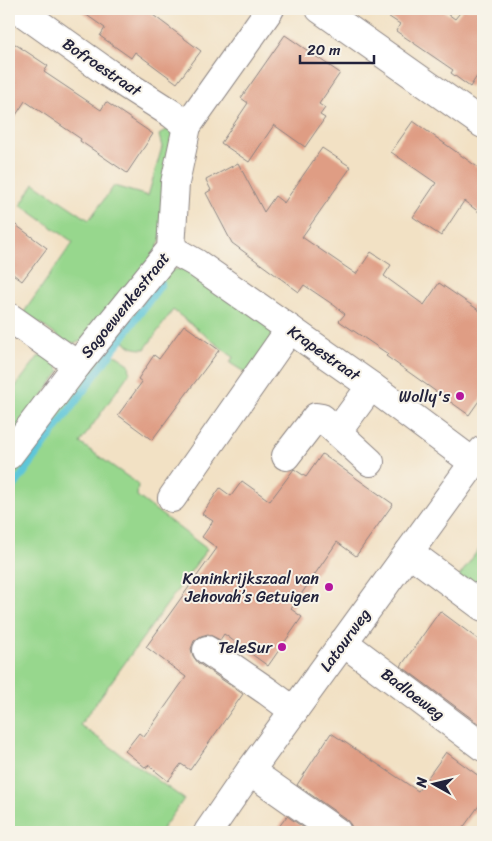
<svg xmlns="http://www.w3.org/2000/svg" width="492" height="841" viewBox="0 0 492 841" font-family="Sriracha,sans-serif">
	<rect width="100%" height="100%" fill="#f7f3e8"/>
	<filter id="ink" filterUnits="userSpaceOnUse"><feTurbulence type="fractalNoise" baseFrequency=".02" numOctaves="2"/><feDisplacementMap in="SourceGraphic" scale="10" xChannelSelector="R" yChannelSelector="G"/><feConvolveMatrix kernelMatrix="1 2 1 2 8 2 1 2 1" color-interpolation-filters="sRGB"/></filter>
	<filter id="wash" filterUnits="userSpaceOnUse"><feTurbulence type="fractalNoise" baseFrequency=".0096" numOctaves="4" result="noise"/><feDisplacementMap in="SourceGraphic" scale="20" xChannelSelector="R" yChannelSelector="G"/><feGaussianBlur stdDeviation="1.12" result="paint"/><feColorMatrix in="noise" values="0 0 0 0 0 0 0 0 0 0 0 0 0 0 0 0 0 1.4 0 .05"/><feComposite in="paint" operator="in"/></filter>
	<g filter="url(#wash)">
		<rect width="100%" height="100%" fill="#f2e1c4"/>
		<g fill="#97d78d" stroke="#5c7c64">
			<path d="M171 127 174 131 164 231 155 253 84 341 73 343 63 340 24 312 73 242 21 205 34 183 89 220 114 186 148 196 162 147 159 135Z"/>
			<path d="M179 269H192L277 331 249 375 230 363 233 357 173 310 145 349C130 349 125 345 120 332L166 271Z"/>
			<path d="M105 352 117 356 129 364 130 372 80 443 138 484 137 496 207 549 80 725 184 799 160 832H9V468L99 354Z"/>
			<path d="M48 354 60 371 9 443V395L38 357Z"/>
			<path d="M483 543V596L458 578Z"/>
		</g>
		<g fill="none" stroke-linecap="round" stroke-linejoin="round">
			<path stroke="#5dc6d9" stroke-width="8" d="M9 493 161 284"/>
		</g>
		<g id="blocks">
			<g fill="#df9d84">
				<path d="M78 9H145L201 51 177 83 135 52 131 58 100 36 105 28Z"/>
				<path d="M377 9H441L455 19 463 9H483V67L470 87 451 73 453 70 396 31 400 24Z"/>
				<path d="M285 35 340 73 319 104 325 108 320 115 325 118 305 147 274 125 249 162 221 143 248 103 241 98Z"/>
				<path d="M9 40 48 66 44 72 101 110 106 102 153 134 127 173 80 141 81 139 25 101 9 126Z"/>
				<path d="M413 121 483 171V215L464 201 441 236 413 217 436 183 391 152Z"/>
				<path d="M322 148 351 167 302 237 356 274 371 252 391 265 384 276 424 305 439 283 483 313V395L469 415 386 356 388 354 339 321 345 314 335 306 304 285 299 292 232 243 206 193 211 190 206 180 238 163 264 212 275 196 284 203Z"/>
				<path d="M9 220 47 248 22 281 9 271Z"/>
				<path d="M184 325 219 350 152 440 118 415 142 382 138 379 154 355 159 359Z"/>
				<path d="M322 454 393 504 356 556 337 542 291 609 302 617 268 666 224 634 220 640 208 634 201 636 194 641 191 649 193 656 198 663 243 694 190 770 181 764 168 781 148 765 146 768 125 751 139 733 144 737 186 677 146 647 217 548 202 537 213 521 202 514 220 488 231 496 242 481 270 501 294 469 306 477Z"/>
				<path d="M440 611 483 643V727L401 666Z"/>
				<path d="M331 733 418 791 446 752 483 779V800L460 832H352L351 825 346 819 297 785Z"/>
				<path d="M287 816 310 832H275Z"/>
			</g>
		</g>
	</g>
	<g filter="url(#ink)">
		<use href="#blocks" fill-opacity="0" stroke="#8a8280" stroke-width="1"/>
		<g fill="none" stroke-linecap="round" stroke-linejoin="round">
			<defs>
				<g id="minor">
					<path d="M18 9 108 73 172 114 187 126"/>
					<path d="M320 9 483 124"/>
					<path d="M171 249 196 263 371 386 474 463"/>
					<path d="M9 317 77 365"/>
					<path d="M338 431 371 386"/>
					<path d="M9 455 77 365 171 249 175 183 187 126 270 9"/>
					<path d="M286 456 316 417 322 418 370 462"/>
					<path d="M172 498 290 329"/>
					<path d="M409 552 483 607"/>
					<path d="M343 642 483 747"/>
					<path d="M207 650 267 691 294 711"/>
					<path d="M250 771 337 832"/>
				</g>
				<path id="major" d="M208 832 250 771 483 450"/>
			</defs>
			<use href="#minor" stroke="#8a8280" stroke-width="30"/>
			<use href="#major" stroke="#8a8280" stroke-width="30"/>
			<use href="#minor" stroke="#fff" stroke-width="28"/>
			<use href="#major" stroke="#fff" stroke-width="28"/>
		</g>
	</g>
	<g fill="#b5179e" stroke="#f7f3e8" stroke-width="2">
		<circle cx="460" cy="396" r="5"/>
		<circle cx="329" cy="587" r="5"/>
		<circle cx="282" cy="647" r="5"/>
	</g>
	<g text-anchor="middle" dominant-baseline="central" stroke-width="4" stroke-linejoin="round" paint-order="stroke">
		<g font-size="16" fill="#22223b" stroke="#f7f3e8">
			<text transform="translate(102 67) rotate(34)">Bofroestraat</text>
			<text transform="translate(125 305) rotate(-51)">Sagoewenkestraat</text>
			<text transform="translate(324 353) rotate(35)">Krapestraat</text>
			<text transform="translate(345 640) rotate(-54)">Latourweg</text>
			<text transform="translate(413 694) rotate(37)">Badloeweg</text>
		</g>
		<g font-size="16" fill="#22223b" stroke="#f7f3e8" text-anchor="end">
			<text x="450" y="396">Wolly's</text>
			<text x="319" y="578">Koninkrijkszaal van<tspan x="319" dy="18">Jehovah’s Getuigen</tspan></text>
			<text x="272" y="647">TeleSur</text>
		</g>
	</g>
	<rect width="492" height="841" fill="none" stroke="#f7f3e8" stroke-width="30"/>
	<g transform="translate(434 784) rotate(278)" stroke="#f7f3e8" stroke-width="4" paint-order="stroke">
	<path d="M0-4L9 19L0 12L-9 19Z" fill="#22223b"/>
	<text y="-8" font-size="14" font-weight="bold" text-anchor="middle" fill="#22223b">N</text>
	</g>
	<path d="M300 55v8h74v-8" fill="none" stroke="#22223b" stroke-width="2.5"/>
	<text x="307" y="55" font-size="15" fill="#22223b" stroke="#f7f3e8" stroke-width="4" paint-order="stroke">20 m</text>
</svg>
